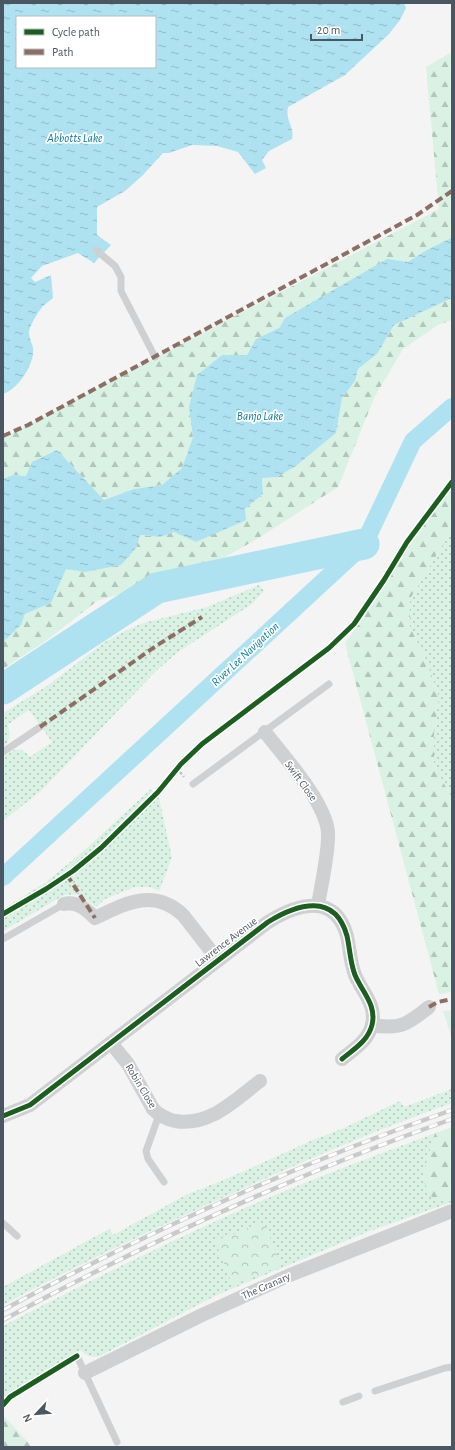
<svg xmlns="http://www.w3.org/2000/svg" width="455" height="1450" viewBox="0 0 455 1450" font-family="'Alegreya Sans',sans-serif">
	<defs>
		<pattern id="grass-dots" width="8" height="8" patternUnits="userSpaceOnUse"><rect width="8" height="8" fill="#d9f2e3"/><path d="M2 2h.1M6 6h.1" fill="none" stroke="#b2c7bb" stroke-width="1.8" stroke-linecap="round"/></pattern>
		<pattern id="forest-firs" width="22" height="20" patternUnits="userSpaceOnUse"><rect width="22" height="20" fill="#d9f2e3"/><path d="M5 1l3.5 6h-7zM16 11l3.5 6h-7z" fill="#b2c7bb"/></pattern>
		<pattern id="park-crowns" width="20" height="18" patternUnits="userSpaceOnUse"><rect width="20" height="18" fill="#d9f2e3"/><path d="M2 6a3 3 0 1 1 6 0M12 15a3 3 0 1 1 6 0" fill="none" stroke="#b2c7bb"/></pattern>
		<pattern id="water-ripples" width="26" height="14" patternUnits="userSpaceOnUse"><rect width="26" height="14" fill="#aee2f0"/><path d="M2 4q2-2 4 0t4 0M15 11q2-2 4 0t4 0" fill="none" stroke="#90bac6"/></pattern>
	</defs>
	<rect width="100%" height="100%" fill="#f4f4f4"/>
	<g fill="url(#grass-dots)">
		<path d="M452 529V798L434 766V734L427 662 410 627V599Z"/>
		<path d="M259 585 264 591 252 604 178 652 156 671 42 790 3 821V757C14 749 20 745 30 757L52 742 29 710 7 725C12 734 10 741 3 747V713L47 686 105 642 127 630 143 623 207 607Z"/>
		<path d="M151 789 159 798 172 858 159 891 150 887H135L105 899 96 907 78 894 64 895 3 931V909L46 882 79 855Z"/>
		<path d="M452 1089V1103C381 1128 311 1158 242 1189 161 1225 81 1263 3 1305V1287L109 1229 113 1235 186 1195 231 1177 313 1140 344 1128 400 1101 404 1107Z"/>
		<path d="M435 1133 422 1179 445 1201 452 1199V1202L367 1232 215 1296 100 1356C91 1358 87 1356 80 1350L7 1394 3 1399V1326C83 1284 164 1244 247 1207 309 1180 372 1157 435 1133Z"/>
	</g>
	<g fill="url(#forest-firs)">
		<path d="M452 52V238L427 250 408 262 285 318 279 328 256 339 247 355H222L198 375 189 407 193 437 182 468 162 485 134 489 104 500 57 450 26 476 13 475 3 479V438L439 209 426 67Z"/>
		<path d="M452 298V320L438 325 403 349 375 396 338 487 257 539 204 569 97 601 47 640 3 669V642L21 625 25 614 51 603 66 568 85 572 136 548 139 535 160 537 174 532 196 542 245 509 263 494 262 478 277 477 296 466 336 433 342 398 355 381 358 369 377 354 394 325Z"/>
		<path d="M452 475V529L410 599V627L427 662 439 697 434 734V766L452 798V992L439 994 345 643 359 624 376 595Z"/>
		<path d="M452 1010V1038L443 1011Z"/>
		<path d="M452 1127V1199L445 1201 433 1199 422 1179 435 1133Z"/>
		<path d="M3 1415 32 1447H3Z"/>
	</g>
	<path fill="url(#park-crowns)" d="M264 1222 281 1266 232 1284 215 1241Z"/>
	<g fill="url(#water-ripples)" fill-rule="evenodd">
		<path d="M3 3H404L406 8 400 20 389 34 345 75 288 107C285 121 295 127 292 139L269 151 262 160 266 168 255 174 238 152 217 146 192 145 169 153H163L142 176 125 191 97 207V235L111 245 94 263 78 253 42 266 31 278 35 282 51 275 53 298C50 301 46 303 43 306 39 311 29 326 29 333 29 338 32 343 33 348 35 364 18 389 3 394ZM17 17H155V67H17Z"/>
		<path d="M451 238H452V298L394 325 377 354 358 369 355 381 342 398 336 433 296 466 277 477 262 478 263 494 245 509 246 520 196 542 174 532 160 537 140 535 136 548 121 565 85 572 66 569 51 603 25 614 21 625 3 642V479L13 475 26 476 32 462 57 450 104 500 134 489 162 485 182 468 193 437 189 407 197 375 222 355H247L256 339 279 328 285 318 387 259 408 262 427 250Z"/>
	</g>
	<g fill="none" stroke-linecap="round" stroke-linejoin="round">
		<path stroke="#aee2f0" stroke-width="18" d="M3 877 364 544 413 441 452 407"/>
		<path stroke="#aee2f0" stroke-width="31" d="M3 689 157 588 364 544"/>
		<path stroke="#bcc7c4" stroke-width="2.5" stroke-dasharray="3 2" stroke-linecap="butt" d="M177 768 184 777"/>
		<g stroke="#ced0d2" stroke-width="7">
			<path d="M96 250 115 266 121 277V291L155 357"/>
			<path d="M3 752 40 727"/>
			<path d="M193 784 329 684"/>
			<path d="M3 939 64 904"/>
			<path d="M159 1115 146 1151 148 1159 164 1182"/>
			<path d="M3 1223 17 1236"/>
			<path d="M77 1356 117 1442"/>
			<path d="M375 1391 445 1368 452 1367"/>
			<path d="M343 1402 359 1396"/>
		</g>
		<g stroke="#ced0d2" stroke-width="14">
			<path d="M265 732C284 757 325 801 328 832 329 853 321 885 318 906"/>
			<path d="M64 904C77 901 86 909 95 918 126 903 154 888 183 915L218 960"/>
			<path d="M372 1025C400 1030 408 1024 429 1007"/>
			<path d="M111 1043 128 1064 153 1109C160 1116 166 1119 175 1121 209 1127 235 1100 260 1081"/>
			<path d="M3 1116 30 1105 268 922C297 904 335 892 347 936 350 949 350 962 355 975 362 992 377 1005 372 1025 368 1041 354 1049 342 1059"/>
			<path d="M85 1373 202 1315 290 1275 452 1211"/>
		</g>
		<defs>
			<g id="rail">
				<path d="M3 1310C147 1232 297 1164 452 1110"/>
				<path d="M3 1320C147 1242 297 1174 452 1119"/>
			</g>
		</defs>
		<use href="#rail" stroke="#c9cacc" stroke-width="4.5"/>
		<use href="#rail" stroke="#fff" stroke-width="3" stroke-dasharray="9" stroke-linecap="butt"/>
		<g stroke="#8d6e63" stroke-width="4" stroke-dasharray="8 4" stroke-linecap="butt">
			<path d="M3 436 28 425 417 215 452 191"/>
			<path d="M40 727 156 646 202 617"/>
			<path d="M67 875 95 918"/>
			<path d="M429 1007 438 1002 452 999"/>
		</g>
		<defs>
			<g id="cycleway">
				<path d="M3 914 46 889 73 871 101 848 158 792 181 764 202 744 329 648 354 624 384 580 407 542 452 482"/>
				<path d="M3 1116 30 1105 268 922C297 904 335 892 347 936 350 949 350 962 355 975 362 992 377 1005 372 1025 368 1041 354 1049 342 1059"/>
				<path d="M3 1405 10 1397 77 1356"/>
			</g>
		</defs>
		<use href="#cycleway" stroke="#fff" stroke-width="8"/>
		<use href="#cycleway" stroke="#1b5e20" stroke-width="5"/>
	</g>
	<g text-anchor="middle" dominant-baseline="central" stroke-width="3.5" stroke-linejoin="round" paint-order="stroke">
		<g font-size="11" fill="#4a5661" stroke="#fff">
			<text transform="translate(301 781) rotate(54)">Swift Close</text>
			<text transform="translate(226 942) rotate(-37)">Lawrence Avenue</text>
			<text transform="translate(141 1086) rotate(59)">Robin Close</text>
			<text transform="translate(266 1286) rotate(-24)">The Granary</text>
		</g>
		<g font-size="12" font-style="italic" fill="#0c7c9b" stroke="#fff">
			<text x="75" y="138">Abbotts Lake</text>
			<text x="260" y="416">Banjo Lake</text>
			<text transform="translate(245 654) rotate(-43)">River Lee Navigation</text>
		</g>
	</g>
	<rect width="455" height="1450" fill="none" stroke="#4a5661" stroke-width="8"/>
	<rect x="16" y="16" width="140" height="52" fill="#ffffff" stroke="#b7bbc0"/>
	<rect x="24" y="29" width="20" height="6" fill="#1b5e20" stroke="#b7bbc0"/>
	<text x="52" y="36" font-size="12" fill="#4a5661">Cycle path</text>
	<rect x="24" y="49" width="20" height="6" fill="#8d6e63" stroke="#b7bbc0"/>
	<text x="52" y="56" font-size="12" fill="#4a5661">Path</text>
	<g transform="translate(36 1414) rotate(244)" stroke="#ffffff" stroke-width="3" paint-order="stroke">
	<path d="M0-3L7 15L0 10L-7 15Z" fill="#4a5661"/>
	<text y="-6" font-size="11" font-weight="bold" text-anchor="middle" fill="#4a5661">N</text>
	</g>
	<path d="M311 34v6h51v-6" fill="none" stroke="#4a5661" stroke-width="2"/>
	<text x="317" y="34" font-size="12" fill="#4a5661" stroke="#ffffff" stroke-width="3" paint-order="stroke">20 m</text>
</svg>
